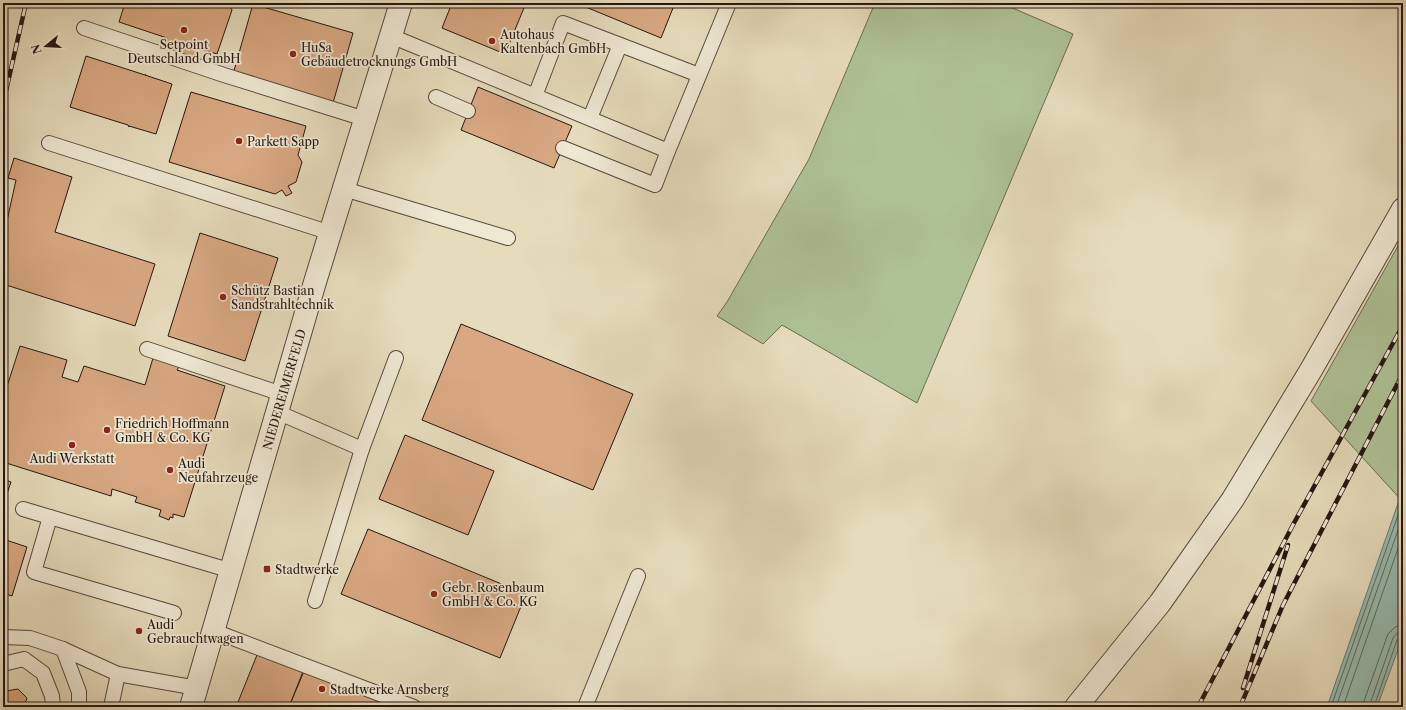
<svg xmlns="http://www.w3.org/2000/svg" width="1406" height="710" viewBox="0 0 1406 710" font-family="'Libre Caslon Text',serif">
	<rect width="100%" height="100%" fill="#e6dcbc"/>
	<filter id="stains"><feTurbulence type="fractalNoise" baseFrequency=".005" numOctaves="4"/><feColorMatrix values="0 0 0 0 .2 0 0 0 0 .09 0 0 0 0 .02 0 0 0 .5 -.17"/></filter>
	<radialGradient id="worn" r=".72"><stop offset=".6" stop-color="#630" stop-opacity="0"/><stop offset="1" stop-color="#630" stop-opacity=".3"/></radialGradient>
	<g fill="#aec296" stroke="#6a6c54">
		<path d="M875 3H1001L1073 34 917 403 782 325 763 344 717 316 727 302 809 159Z"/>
		<path d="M1403 237V502L1311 401Z"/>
	</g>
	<path fill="#96bcb0" stroke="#697a70" d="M1403 489V636L1377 707H1327Z"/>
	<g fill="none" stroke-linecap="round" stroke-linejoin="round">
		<g stroke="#5e6960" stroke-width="1">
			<path d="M1331 707 1403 501"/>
			<path d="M1336 707 1403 516"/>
			<path d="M1343 707 1403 534"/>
			<path d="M1363 707 1364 701 1388 634 1395 627 1403 625"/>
			<path d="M1369 707 1393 638 1397 633 1403 631"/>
			<path d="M1374 707 1397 640 1400 637H1403"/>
		</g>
	</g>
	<g fill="#d8a882" stroke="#251611">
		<path d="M125 3H228L232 10 217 54 198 48 195 58 164 48 167 38 119 22Z"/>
		<path d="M452 3H526L505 54 442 28Z"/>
		<path d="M576 3H675L661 38Z"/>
		<path d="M253 4 353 33 333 103 233 74Z"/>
		<path d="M86 56 145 75 146 74 145 75 172 84 156 134 129 126V127L128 125 70 107Z"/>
		<path d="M478 87 572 126 554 168 461 130Z"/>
		<path d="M191 92 306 126 298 155 302 162 296 182 288 186 292 193 286 196 282 190 275 194 169 162Z"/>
		<path d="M14 158 72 177 55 232 155 264 135 326 3 284V239L16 180 8 178Z"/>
		<path d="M200 233 278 258 245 361 168 336Z"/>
		<path d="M461 324 633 394 593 490 422 420Z"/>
		<path d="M20 346 67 360 62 377 78 382 84 366 145 385 153 358 179 367 177 370 225 386 184 517 173 514V518L170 517 169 520 159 516 161 510 135 502 137 497 112 489 111 496 3 462V399Z"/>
		<path d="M405 435 494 471 468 535 379 499Z"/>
		<path d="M3 479 11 482 3 506Z"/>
		<path d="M368 529 526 594 500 658 341 594Z"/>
		<path d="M3 539 27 547 12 596 3 593Z"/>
		<path d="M259 650 304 669 289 707H236Z"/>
		<path d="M304 671 393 707H289Z"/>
		<path d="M18 689 27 698 24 707H6L3 703 6 691Z"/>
	</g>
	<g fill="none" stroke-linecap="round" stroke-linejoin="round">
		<defs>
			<g id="service">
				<path d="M84 28 224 75 365 119"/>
				<path d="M391 36 668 151 729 3"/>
				<path d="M535 96 563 23 699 75"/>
				<path d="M436 97 468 111"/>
				<path d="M590 118 620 45"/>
				<path d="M49 143 331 233"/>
				<path d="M563 148 655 185 668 151"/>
				<path d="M344 189 508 238"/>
				<path d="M147 349 282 394"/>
				<path d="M277 412 362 449 315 601"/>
				<path d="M362 449 396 358"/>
				<path d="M23 509 232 571"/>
				<path d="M50 517 34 572 174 613"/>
				<path d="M214 631 414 707"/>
				<path d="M3 637 30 638 63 649 118 674 197 688"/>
				<path d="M63 649 79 692V707"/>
				<path d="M3 664 24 659 43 673 52 696 53 707"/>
				<path d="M111 707 118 674"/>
				<path d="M585 707 638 576"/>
			</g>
			<path id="minor" d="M1076 707 1160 603 1233 499 1311 370 1403 209"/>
			<g id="tertiary">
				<path id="s1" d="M191 707 315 282 401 3"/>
			</g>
		</defs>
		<use href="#service" stroke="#55483c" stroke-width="16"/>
		<use href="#minor" stroke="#55483c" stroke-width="24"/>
		<use href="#tertiary" stroke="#55483c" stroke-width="24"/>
		<use href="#service" stroke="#efe8d3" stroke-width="14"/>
		<use href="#minor" stroke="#efe8d3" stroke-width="22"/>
		<use href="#tertiary" stroke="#efe8d3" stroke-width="22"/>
		<defs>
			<g id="rail">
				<path d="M3 104 26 3"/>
				<path d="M1243 688 1288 545"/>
				<path d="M1198 707 1294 523 1403 325"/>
				<path d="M1240 707 1283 605 1403 373"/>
			</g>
		</defs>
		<use href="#rail" stroke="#251611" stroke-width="4.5"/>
		<use href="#rail" stroke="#efe8d3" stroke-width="3" stroke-dasharray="9" stroke-linecap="butt"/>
	</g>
	<g fill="#8f2418" stroke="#efe8d3" stroke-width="1.5">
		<circle cx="184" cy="30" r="4"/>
		<circle cx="492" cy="41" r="4"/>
		<circle cx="293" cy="54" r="4"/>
		<circle cx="239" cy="141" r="4"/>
		<circle cx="223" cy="297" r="4"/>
		<circle cx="107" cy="430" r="4"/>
		<circle cx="72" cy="445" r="4"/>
		<circle cx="170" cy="470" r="4"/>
		<rect x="263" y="565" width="8" height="8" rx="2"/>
		<circle cx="434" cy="594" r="4"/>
		<circle cx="139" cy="631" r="4"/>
		<circle cx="322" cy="689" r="4"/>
	</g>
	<g text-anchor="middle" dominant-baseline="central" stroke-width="3.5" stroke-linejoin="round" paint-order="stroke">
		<g font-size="12" fill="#251611" stroke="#efe8d3" text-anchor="start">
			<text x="500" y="34">Autohaus<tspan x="500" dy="14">Kaltenbach GmbH</tspan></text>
			<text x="184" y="44" text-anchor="middle">Setpoint<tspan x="184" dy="14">Deutschland GmbH</tspan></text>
			<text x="301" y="47">HuSa<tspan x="301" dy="14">Gebäudetrocknungs GmbH</tspan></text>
			<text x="247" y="141">Parkett Sapp</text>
			<text x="231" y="290">Schütz Bastian<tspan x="231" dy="14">Sandstrahltechnik</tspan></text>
			<text x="115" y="423">Friedrich Hoffmann<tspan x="115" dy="14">GmbH &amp; Co. KG</tspan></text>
			<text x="72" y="458" text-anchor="middle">Audi Werkstatt</text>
			<text x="178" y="463">Audi<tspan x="178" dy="14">Neufahrzeuge</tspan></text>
			<text x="275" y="569">Stadtwerke</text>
			<text x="442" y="587">Gebr. Rosenbaum<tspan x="442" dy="14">GmbH &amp; Co. KG</tspan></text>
			<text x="147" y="624">Audi<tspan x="147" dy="14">Gebrauchtwagen</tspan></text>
			<text x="330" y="689">Stadtwerke Arnsberg</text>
		</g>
		<g font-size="12" fill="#251611" stroke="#efe8d3">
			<text stroke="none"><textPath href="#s1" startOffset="331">NIEDEREIMERFELD</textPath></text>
		</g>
	</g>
	<rect width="1406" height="710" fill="none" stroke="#e6dcbc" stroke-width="16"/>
	<rect x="4" y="4" width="1398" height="702" fill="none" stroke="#251611" stroke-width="2"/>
	<rect x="8" y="8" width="1390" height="694" fill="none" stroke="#251611"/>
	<g transform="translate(46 46) rotate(252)" stroke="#efe8d3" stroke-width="3" paint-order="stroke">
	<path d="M0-3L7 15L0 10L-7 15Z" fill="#251611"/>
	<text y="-6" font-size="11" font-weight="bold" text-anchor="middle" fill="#251611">N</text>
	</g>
	<rect width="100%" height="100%" filter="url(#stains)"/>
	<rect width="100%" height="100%" fill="url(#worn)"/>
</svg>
